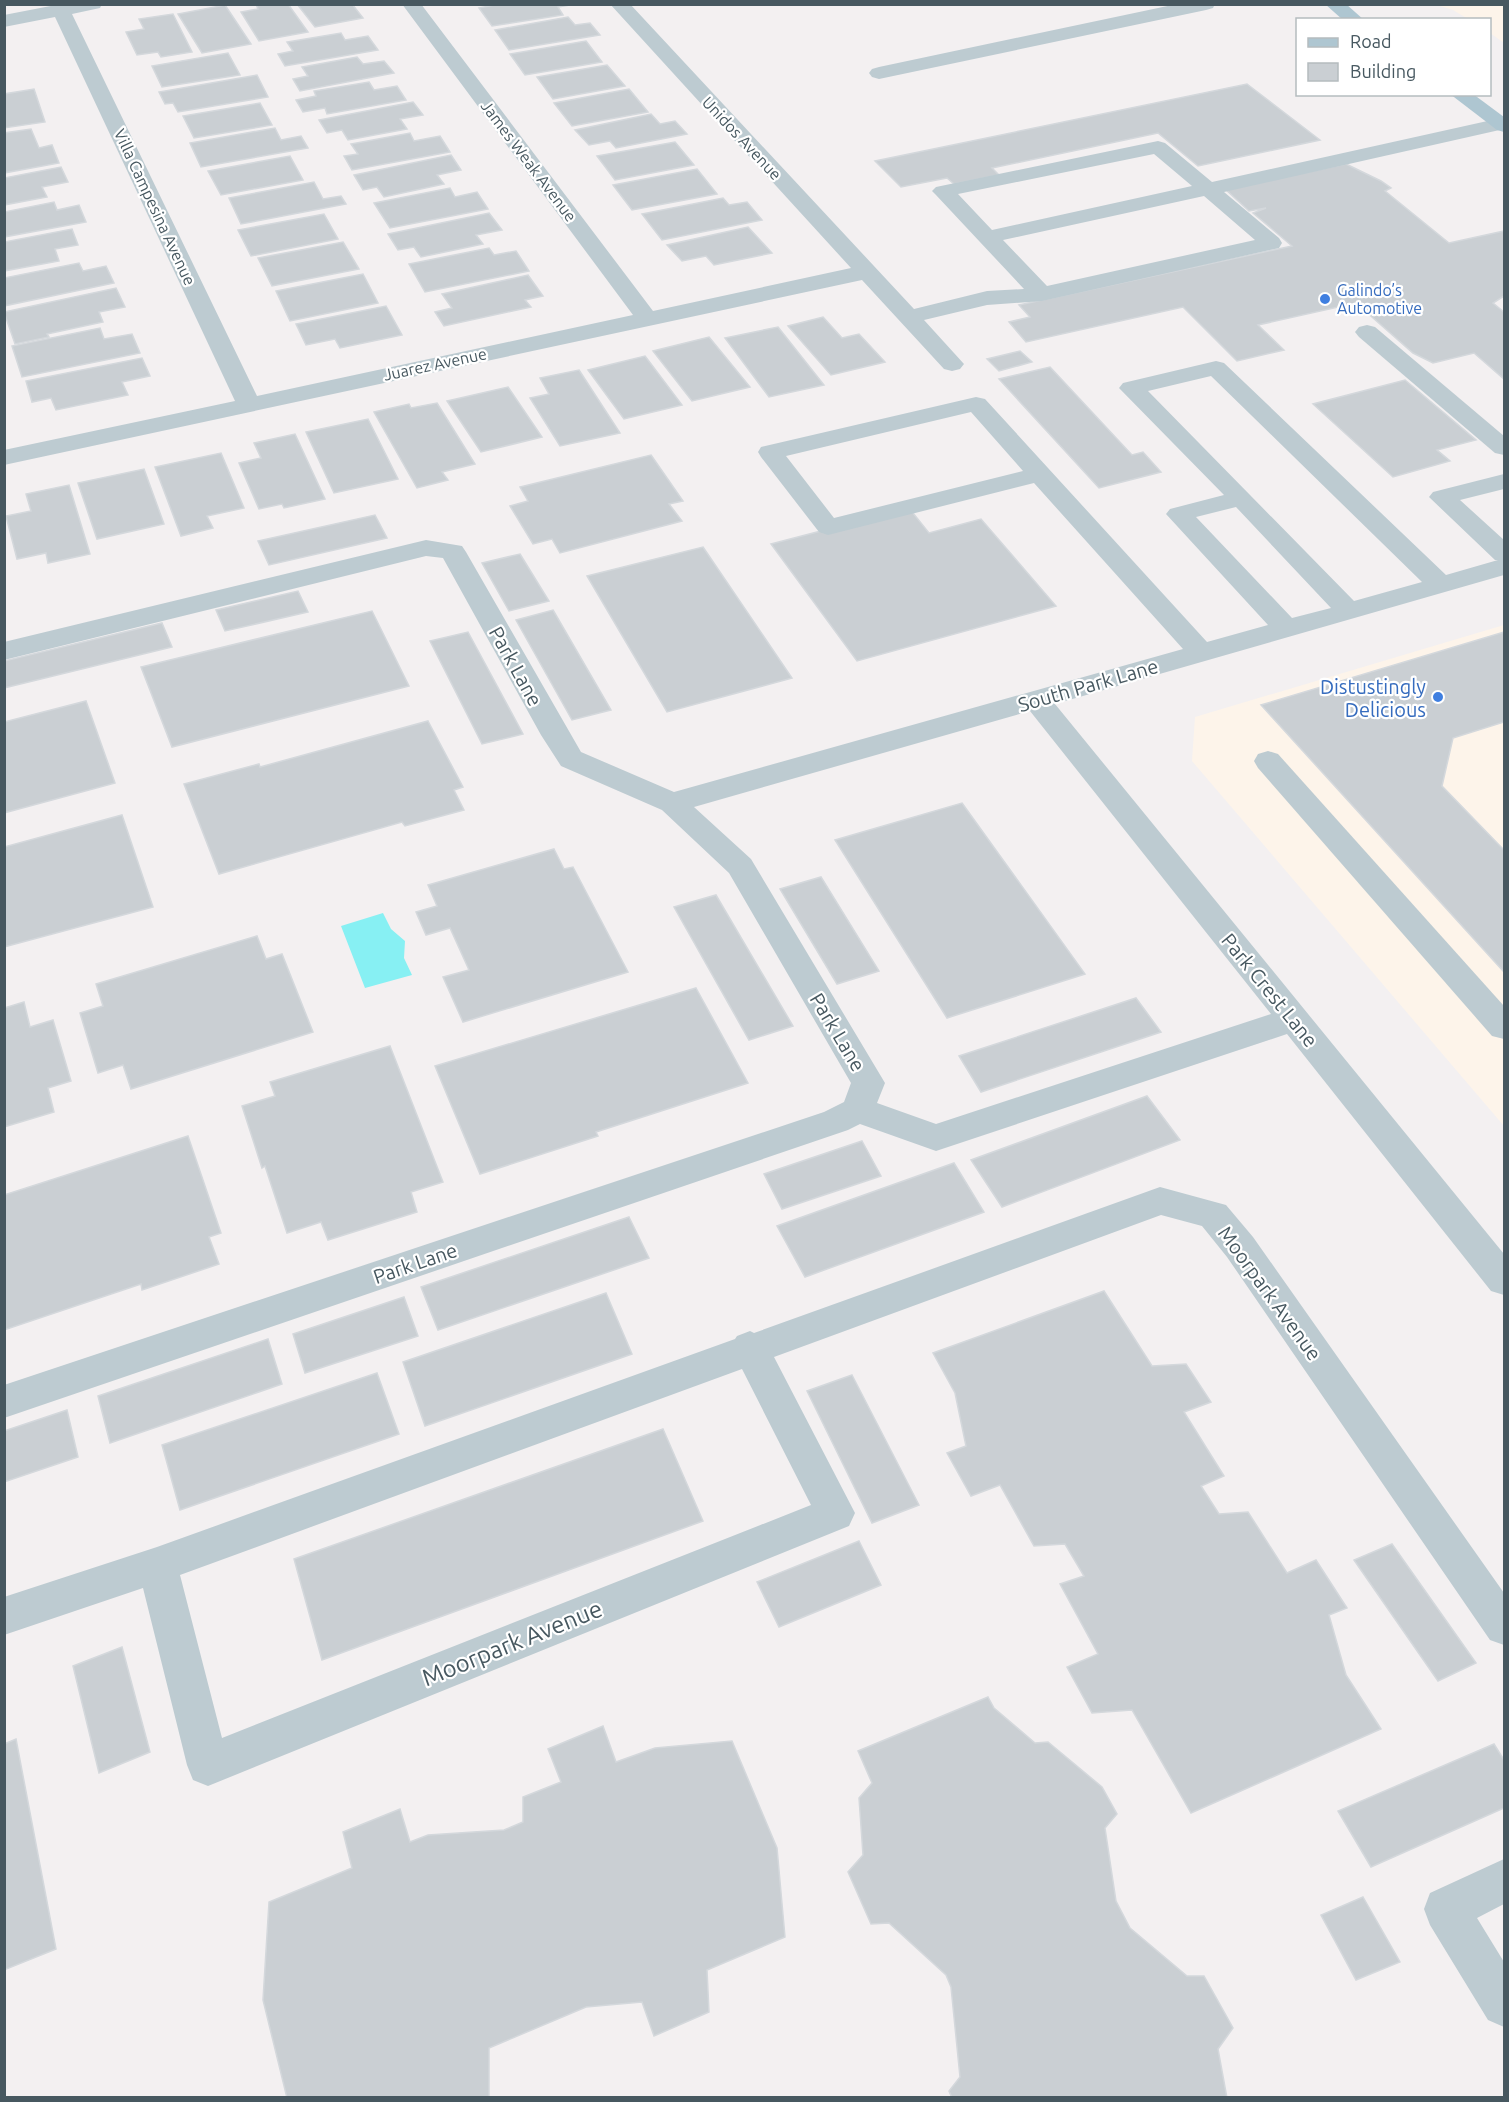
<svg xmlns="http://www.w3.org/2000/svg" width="1509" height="2102" viewBox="0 0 1509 2102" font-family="Ubuntu,sans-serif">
	<rect width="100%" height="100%" fill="#f3f0f1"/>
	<g fill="#fdf4ea">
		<path d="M1437 5H1504V43L1490 33V20L1468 19 1453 10Z"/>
		<path d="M1504 625V1126L1192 761 1195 717Z"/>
	</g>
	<path fill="#87f0f3" d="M383 913 391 929 405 941 404 958 412 975 365 988 341 926Z"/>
	<g fill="#cacfd3" stroke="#d4d8dc" stroke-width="1.5">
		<path d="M256 4H288L308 32 259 41 241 12 258 9Z"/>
		<path d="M297 4H352L363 18 315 27Z"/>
		<path d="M499 4H576L558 7 563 15 492 26 479 8Z"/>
		<path d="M225 5 251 44 202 53 178 14Z"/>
		<path d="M173 14 192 52 161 57 158 52 137 55 126 32 144 29 139 19Z"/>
		<path d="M568 17 575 25 590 23 600 35 509 50 495 30Z"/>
		<path d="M341 33 345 40 368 36 378 50 285 66 278 54 293 51 287 42Z"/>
		<path d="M586 41 602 62 525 75 510 54Z"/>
		<path d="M228 53 240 75 162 87 152 66Z"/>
		<path d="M357 57 363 64 384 61 394 73 300 91 293 79 308 76 302 67Z"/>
		<path d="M607 65 625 86 553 99 537 77Z"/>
		<path d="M257 75 268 97 178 112 173 103 165 104 159 92Z"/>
		<path d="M369 82 374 90 397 86 406 100 327 114 325 108 303 112 296 100 316 96 314 91Z"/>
		<path d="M1247 84 1320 140 1198 166 1158 133 992 168 999 175 954 184 947 178 901 187 875 161Z"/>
		<path d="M34 89 45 122 4 128V94Z"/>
		<path d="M629 89 648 112 572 126 554 103Z"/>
		<path d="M413 102 423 115 400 119 407 129 348 140 342 130 327 133 319 120Z"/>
		<path d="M260 103 272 125 194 138 183 116Z"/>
		<path d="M651 114 660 124 675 121 687 134 616 148 610 141 589 145 575 130Z"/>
		<path d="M275 128 281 140 301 136 308 148 201 167 190 143Z"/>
		<path d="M31 129 39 148 52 145 59 163 4 173V133Z"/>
		<path d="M410 133 414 141 440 136 450 152 352 170 344 156 358 154 351 144Z"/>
		<path d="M675 142 694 165 615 180 597 156Z"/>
		<path d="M451 155 461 170 437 175 444 184 384 197 377 187 363 190 354 175Z"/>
		<path d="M290 156 303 180 221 195 208 171Z"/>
		<path d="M1346 164 1381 181 1391 188 1385 191 1449 243 1504 231V296L1493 303 1504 312V379L1474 353 1433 363 1413 353 1356 303 1258 325 1284 350 1237 361 1183 307 1026 342 1009 322 1030 317 1019 305 1292 246 1253 213 1266 208 1249 211 1225 189Z"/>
		<path d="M61 167 68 182 42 187 47 197 4 205V178Z"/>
		<path d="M697 169 717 194 632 210 613 185Z"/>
		<path d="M314 182 323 199 341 196 346 204 241 224 229 198Z"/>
		<path d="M450 188 455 197 477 192 488 209 390 228 374 203Z"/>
		<path d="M723 198 729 205 747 202 762 220 662 240 642 214Z"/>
		<path d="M54 202 57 210 79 205 86 222 4 237V212Z"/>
		<path d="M489 213 502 230 476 235 483 244 421 257 414 247 398 250 388 234Z"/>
		<path d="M324 214 338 239 251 256 238 230Z"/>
		<path d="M748 227 772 253 714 265 706 256 682 261 667 245Z"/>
		<path d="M72 229 78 245 55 249 59 261 4 271V242Z"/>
		<path d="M343 242 359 269 272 286 258 258Z"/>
		<path d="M489 248 494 255 516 251 529 271 425 292 409 264Z"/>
		<path d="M79 263 83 271 106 266 114 283 4 306V278Z"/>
		<path d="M363 274 378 303 290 321 276 291Z"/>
		<path d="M528 275 543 296 525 300 531 307 444 326 435 312 452 308 442 294Z"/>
		<path d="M116 288 125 307 99 312 103 322 47 334 49 337 15 344 4 312Z"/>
		<path d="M386 306 402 335 340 348 335 339 306 345 296 324Z"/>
		<path d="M823 317 842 338 859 334 885 362 831 375 788 326Z"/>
		<path d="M778 327 824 385 769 397 725 338Z"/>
		<path d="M100 328 104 339 132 334 140 353 22 377 12 346Z"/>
		<path d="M709 337 750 387 692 401 653 351Z"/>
		<path d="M1020 351 1032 362 999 371 987 359Z"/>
		<path d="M645 356 682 405 624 419 588 370Z"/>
		<path d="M142 358 150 376 122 382 128 395 56 410 51 398 32 402 26 381Z"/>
		<path d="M1050 367 1132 455 1143 452 1161 472 1099 488 999 379Z"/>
		<path d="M579 370 620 433 560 446 530 398 549 394 540 378Z"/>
		<path d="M1405 380 1476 440 1437 450 1450 461 1393 477 1313 404Z"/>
		<path d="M508 387 542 437 481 452 447 401Z"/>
		<path d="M437 403 475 464 442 472 448 480 417 488 374 412 409 404 411 408Z"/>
		<path d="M368 419 398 479 334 493 306 432Z"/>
		<path d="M295 434 325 499 284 508 282 504 259 509 239 463 261 458 254 443Z"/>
		<path d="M221 453 244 508 207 516 213 528 181 536 155 467Z"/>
		<path d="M651 455 683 501 669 504 682 521 560 553 552 539 533 544 510 506 528 501 520 487Z"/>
		<path d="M144 469 164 524 97 539 78 483Z"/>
		<path d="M69 485 90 554 48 563 46 553 17 559 6 516 31 511 26 494Z"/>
		<path d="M909 508 929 533 981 519 1056 606 857 661 771 544Z"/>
		<path d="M375 515 387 538 269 565 258 541Z"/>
		<path d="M703 547 792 678 667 712 587 576Z"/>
		<path d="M520 554 549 601 509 611 482 563Z"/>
		<path d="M298 591 308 612 225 631 216 610Z"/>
		<path d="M553 610 611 710 572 720 516 620Z"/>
		<path d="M372 611 409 686 172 747 141 667Z"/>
		<path d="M162 623 172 647 4 688V661Z"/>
		<path d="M468 632 523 734 482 744 430 641Z"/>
		<path d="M1504 632V722L1453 738 1442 786 1504 850V972L1261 705Z"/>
		<path d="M86 701 115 783 4 813V722Z"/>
		<path d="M428 721 463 787 454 790 464 810 405 826 402 822 219 874 184 784 259 764 260 767Z"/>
		<path d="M962 803 1085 974 947 1018 835 840Z"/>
		<path d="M122 815 153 907 4 947V847Z"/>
		<path d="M554 849 564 869 573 867 628 972 463 1022 443 977 469 970 450 928 426 935 416 912 437 906 428 885Z"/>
		<path d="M821 877 879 971 837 984 780 889Z"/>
		<path d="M716 895 793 1026 749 1040 674 907Z"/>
		<path d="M257 936 266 959 282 954 313 1032 131 1089 123 1065 98 1073 80 1013 103 1006 96 984Z"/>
		<path d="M696 988 748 1083 596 1132 598 1136 480 1174 435 1066Z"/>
		<path d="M1136 998 1161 1032 981 1092 959 1056Z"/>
		<path d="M24 1002 30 1027 53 1020 71 1081 48 1088 54 1112 4 1127V1008Z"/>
		<path d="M390 1046 443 1182 411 1192 417 1212 328 1240 321 1222 287 1233 265 1166 262 1168 242 1106 275 1096 270 1082Z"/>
		<path d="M1147 1096 1180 1140 1002 1207 971 1160Z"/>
		<path d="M188 1136 221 1233 209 1237 219 1264 142 1290 141 1284 4 1330V1195Z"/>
		<path d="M862 1141 881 1176 782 1209 764 1174Z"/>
		<path d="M954 1163 984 1212 805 1277 777 1226Z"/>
		<path d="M629 1217 649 1258 438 1330 421 1287Z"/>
		<path d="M1104 1291 1152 1366 1186 1364 1211 1402 1184 1412 1224 1476 1201 1486 1219 1514 1248 1512 1287 1573 1316 1560 1347 1608 1329 1615 1346 1675 1381 1729 1191 1813 1132 1710 1092 1713 1067 1667 1098 1654 1060 1584 1084 1576 1065 1544 1034 1546 1000 1485 971 1496 947 1453 966 1446 955 1393 933 1353Z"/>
		<path d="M606 1293 632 1354 425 1426 403 1362Z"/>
		<path d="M404 1297 418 1336 305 1373 293 1334Z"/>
		<path d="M268 1339 282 1384 110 1443 98 1396Z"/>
		<path d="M377 1373 399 1434 180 1510 162 1445Z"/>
		<path d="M852 1375 919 1505 872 1523 807 1391Z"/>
		<path d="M67 1410 78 1457 4 1482V1431Z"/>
		<path d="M663 1429 703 1521 322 1660 294 1559Z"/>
		<path d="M859 1541 881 1585 779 1627 757 1582Z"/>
		<path d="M1392 1544 1476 1663 1438 1681 1354 1560Z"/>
		<path d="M122 1647 150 1752 99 1773 73 1666Z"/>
		<path d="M988 1697 994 1708 1035 1743 1048 1742 1102 1787 1117 1814 1105 1828 1116 1901 1130 1928 1187 1976H1204L1233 2028 1218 2049 1227 2098H952L949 2091 960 2077 951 1987 946 1975 889 1923 871 1924 848 1872 863 1855 859 1798 872 1783 858 1751Z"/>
		<path d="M603 1726 616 1762 655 1748 732 1741 777 1848 785 1937 707 1970 709 2012 654 2036 642 2002 586 2007 489 2048V2098H287L263 2000 269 1902 352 1868 343 1832 400 1809 410 1842 428 1835 504 1830 523 1822V1797L561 1782 548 1749Z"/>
		<path d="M16 1739 56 1949 4 1970V1744Z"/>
		<path d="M1494 1744 1504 1760V1808L1371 1867 1338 1811Z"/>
		<path d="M1363 1897 1400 1962 1356 1980 1321 1915Z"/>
	</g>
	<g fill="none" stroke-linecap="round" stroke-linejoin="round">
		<g fill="#bdcbd1" fill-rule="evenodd">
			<path d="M61 4H102L100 8 72 14 257 396 633 315 402 4H421L653 311 851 268 610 4H630L914 309 987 291 1024 289 936 195 932 191 936 187 1158 141 1165 143 1212 182 1501 118 1504 119V129L1224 192 1279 238 1282 243 1279 248 1042 301 987 305 924 320 964 364 960 369 952 371 944 369 862 280 4 465V450L235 401 55 17 4 27V15ZM1154 154 1192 186 992 230 958 194ZM1204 196 1255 240 1047 286 1003 240Z"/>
			<path d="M1177 4H1215L1213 8 1206 10 879 79 872 77 869 73 872 69 879 67Z"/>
			<path d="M1367 325 1375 327 1504 436V455L1495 453 1359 337 1355 332 1359 327Z"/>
			<path d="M1216 361 1224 363 1446 575 1498 560H1495L1429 497 1433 492 1504 474V489L1460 500 1504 540V575L1055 704 1504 1254V1295L1491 1291 1287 1034 936 1151 860 1124 848 1130 4 1418V1385L824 1112 844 1102 851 1083 729 873 662 810 561 766 541 735 443 558 426 556 4 660V642L426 540 462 546 466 552 581 752 674 792 1183 649 1034 483 828 535 819 532 761 457 758 452 761 447 976 397 985 399 1207 642 1268 625 1166 514 1170 509 1224 495 1119 388 1123 383ZM1211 376 1422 582 1354 601 1148 391ZM971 412 1023 471 834 518 786 456ZM1236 507 1331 608 1292 618 1196 517ZM1030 711 1271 1014 936 1124 877 1103 885 1083 751 859 694 807Z"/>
			<path d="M1268 751 1278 754 1504 1006V1039L1492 1036 1258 768 1254 761 1258 754Z"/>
			<path d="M1160 1187 1226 1205 1253 1237 1504 1593V1645L1490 1640 1227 1257 1202 1226 1161 1215 774 1357 855 1513 849 1526 208 1786 193 1780 187 1765 143 1588 4 1635V1597L157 1547 735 1339 737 1336 750 1331 754 1333ZM742 1369 811 1505 222 1738 180 1575Z"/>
			<path d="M1504 1859V1904L1477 1918 1504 1962V2027L1488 2020 1430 1925 1424 1909 1430 1893Z"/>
		</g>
		<g fill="#aec6d1" fill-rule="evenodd">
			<path d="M1325 4H1346L1364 20H1343Z"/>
			<path d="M1450 94H1473L1504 117V132L1497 130Z"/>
		</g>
	</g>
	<g fill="#3f7fe0" stroke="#fff" stroke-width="2">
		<circle cx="1325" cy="299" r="6"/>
		<circle cx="1438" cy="697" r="6"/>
	</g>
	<g text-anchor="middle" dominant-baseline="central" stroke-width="4.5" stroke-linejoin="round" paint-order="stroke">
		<g font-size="16" fill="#475860" stroke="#fff">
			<text transform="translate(742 138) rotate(47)">Unidos Avenue</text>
			<text transform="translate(529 161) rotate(53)">James Weak Avenue</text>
			<text transform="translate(155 207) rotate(65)">Villa Campesina Avenue</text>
			<text transform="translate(435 364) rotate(-12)">Juarez Avenue</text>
		</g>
		<g font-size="16" fill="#366cbe" stroke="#fff" text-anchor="start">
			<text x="1337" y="290">Galindo’s<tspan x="1337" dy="18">Automotive</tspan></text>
		</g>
		<g font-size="20" fill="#475860" stroke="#fff">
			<text transform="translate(516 666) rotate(61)">Park Lane</text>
			<text transform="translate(1088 685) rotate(-16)">South Park Lane</text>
			<text transform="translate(1270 990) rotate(51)">Park Crest Lane</text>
			<text transform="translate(838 1032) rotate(59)">Park Lane</text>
			<text transform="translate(415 1263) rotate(-19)">Park Lane</text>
			<text transform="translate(1270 1293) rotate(54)">Moorpark Avenue</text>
		</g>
		<g font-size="20" fill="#366cbe" stroke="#fff" text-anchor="end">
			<text x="1426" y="686">Distustingly<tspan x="1426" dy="23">Delicious</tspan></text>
		</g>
		<g font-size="24" fill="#475860" stroke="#fff">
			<text transform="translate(512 1643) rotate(-22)">Moorpark Avenue</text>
		</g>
	</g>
	<rect width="1509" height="2102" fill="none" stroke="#475860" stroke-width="12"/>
	<rect x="1296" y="18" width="195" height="78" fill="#ffffff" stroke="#b5bcbf" stroke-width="1.5"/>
	<rect x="1308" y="38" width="30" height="9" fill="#aec6d1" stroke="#b5bcbf" stroke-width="1.5"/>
	<text x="1350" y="48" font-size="18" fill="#475860">Road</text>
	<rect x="1308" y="63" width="30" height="18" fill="#cacfd3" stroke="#b5bcbf" stroke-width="1.5"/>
	<text x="1350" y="78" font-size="18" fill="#475860">Building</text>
</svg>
